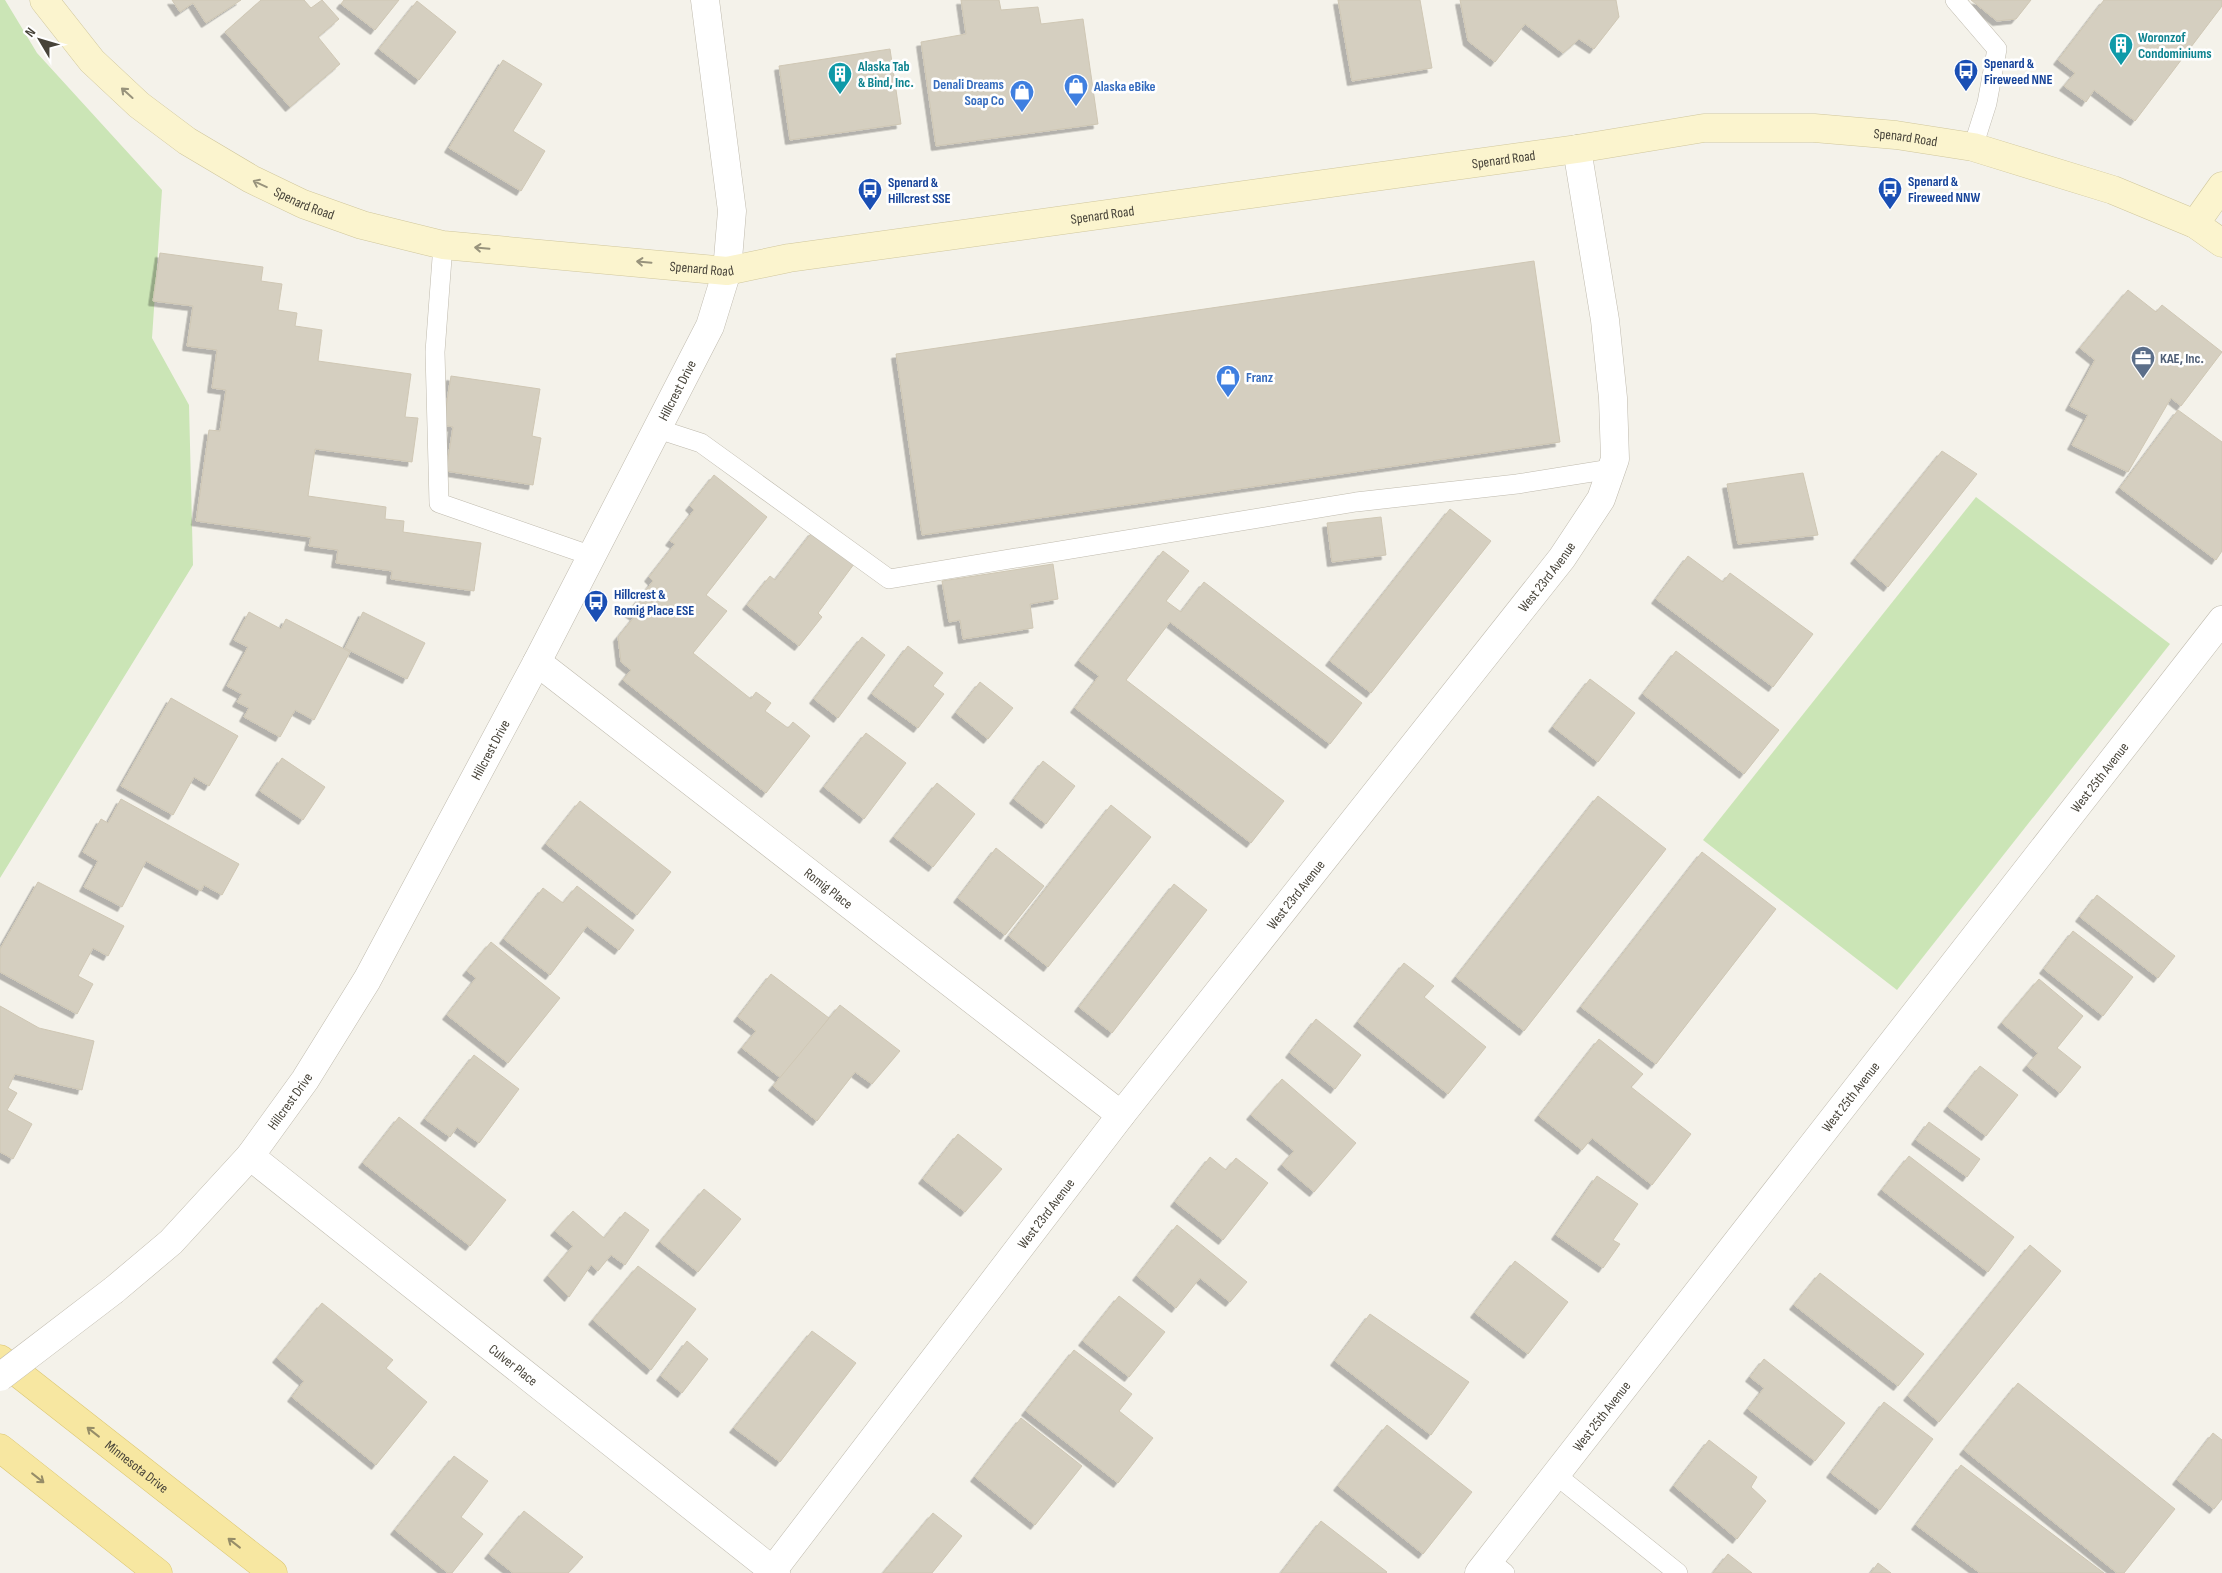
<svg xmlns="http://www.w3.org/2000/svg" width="2222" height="1573" viewBox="0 0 2222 1573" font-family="'Sofia Sans Condensed',sans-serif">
	<defs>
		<filter id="shadow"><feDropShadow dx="-4.5" dy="4.5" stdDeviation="0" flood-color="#0004"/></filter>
	</defs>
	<rect width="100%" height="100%" fill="#f4f2ea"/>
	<g fill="#cbe5b6">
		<path d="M0 0H5L37 53 162 190 152 338 189 405 193 565 0 878Z"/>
		<path d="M1976 497 2170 644 1897 990 1703 840Z"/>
	</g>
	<g fill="#d5cfc0" stroke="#cfc7b4" filter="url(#shadow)">
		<path d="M172 0H241L206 23 193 3 180 12Z"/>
		<path d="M261 0H304L311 8 322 0 339 19 318 37 340 64 290 107 225 32Z"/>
		<path d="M344 0H399L375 30 341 4Z"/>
		<path d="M961 0H999L1001 10 1038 7 1041 24 1083 19 1098 124 936 146 921 42 966 34Z"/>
		<path d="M1338 0H1420L1432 68 1352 81Z"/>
		<path d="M1460 0H1616L1619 17 1594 49 1579 39 1563 53 1525 24 1495 62 1468 41Z"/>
		<path d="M1971 0H2031L2016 19 1997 21Z"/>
		<path d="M2104 0H2222V6L2135 121 2094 90 2086 102 2064 86 2075 73 2058 60Z"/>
		<path d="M417 1 456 32 419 80 379 49Z"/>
		<path d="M890 49 901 124 790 140 779 66Z"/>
		<path d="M503 60 542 84 513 131 545 151 521 191 449 148Z"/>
		<path d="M160 253 263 267 261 281 282 284 278 310 297 313 295 326 322 330 318 361 411 374 405 417 418 418 412 462 315 449 308 496 386 507 385 519 404 521 403 532 481 543 474 591 391 579 392 571 336 563 338 550 309 546 311 537 196 521 209 430 220 431 226 390 212 388 217 350 187 346 193 306 153 301Z"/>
		<path d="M1534 261 1560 442 922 535 896 354Z"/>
		<path d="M2128 290 2156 312 2162 305 2222 352 2181 406 2171 398 2128 472 2072 445 2088 415 2070 406 2095 360 2080 348Z"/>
		<path d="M451 376 540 389 532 436 541 438 533 485 446 471 453 427 443 425Z"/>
		<path d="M2178 410 2222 442V551L2216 560 2120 488Z"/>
		<path d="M1942 451 1977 474 1888 587 1855 559Z"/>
		<path d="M1803 473 1818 535 1738 544 1727 484Z"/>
		<path d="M714 475 767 517 706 595 727 611 693 653 751 699 756 692 771 703 765 711 788 728 793 722 810 736 766 793 623 680 631 670 621 662 618 637 635 616 629 612 653 581 649 577 675 544 670 541 694 510 690 506Z"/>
		<path d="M1450 509 1491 541 1371 693 1330 661Z"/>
		<path d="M1381 517 1386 555 1332 562 1327 523Z"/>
		<path d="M813 531 854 564 818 613 822 617 799 646 747 605 770 576 775 580Z"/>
		<path d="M1163 551 1189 571 1166 601 1181 612 1204 582 1362 703 1330 744 1170 622 1126 680 1284 801 1251 843 1075 708 1099 676 1079 661Z"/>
		<path d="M1688 556 1723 582 1730 573 1813 634 1773 687 1656 599Z"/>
		<path d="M1053 564 1058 599 1030 604 1033 628 963 639 960 620 949 622 942 581Z"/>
		<path d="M249 612 281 629 286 619 350 652 314 720 295 710 280 737 244 717 249 708 237 702 242 694 227 686 248 647 234 640Z"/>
		<path d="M363 612 425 643 407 679 345 648Z"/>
		<path d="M862 637 885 655 838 718 814 699Z"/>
		<path d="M908 646 943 673 933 686 944 694 918 728 872 694Z"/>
		<path d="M1676 651 1779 730 1744 774 1643 694Z"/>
		<path d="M1590 679 1635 713 1598 762 1553 727Z"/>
		<path d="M980 682 1013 708 988 739 956 713Z"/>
		<path d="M171 698 238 736 209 786 194 777 173 815 121 786Z"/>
		<path d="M866 733 906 763 864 819 824 787Z"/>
		<path d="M282 758 325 787 303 820 260 791Z"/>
		<path d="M1043 761 1075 786 1046 824 1014 799Z"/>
		<path d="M937 783 975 814 933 867 894 837Z"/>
		<path d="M1598 796 1666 849 1524 1031 1456 977Z"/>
		<path d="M121 799 239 864 222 895 204 885 201 891 146 861 122 907 84 887 98 861 83 852 101 819 108 823Z"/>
		<path d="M580 801 671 872 637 915 546 844Z"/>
		<path d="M1111 805 1151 837 1048 967 1009 936Z"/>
		<path d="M996 848 1044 886 1005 935 958 898Z"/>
		<path d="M1702 852 1776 909 1656 1064 1581 1007Z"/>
		<path d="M38 882 124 926 108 956 93 948 78 976 93 984 77 1014 0 972V949Z"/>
		<path d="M1174 884 1207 910 1112 1033 1079 1007Z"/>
		<path d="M577 886 634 930 619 950 587 926 550 975 504 939 543 888 563 903Z"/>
		<path d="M2097 895 2175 956 2158 978 2080 917Z"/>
		<path d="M2073 931 2133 977 2103 1016 2044 969Z"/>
		<path d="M491 942 560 998 508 1063 447 1015 476 978 467 971Z"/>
		<path d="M1404 963 1434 986 1424 997 1486 1047 1448 1094 1358 1022Z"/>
		<path d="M771 974 829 1018 782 1079 742 1048 756 1031 738 1017Z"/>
		<path d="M2039 979 2083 1016 2057 1048 2081 1067 2060 1093 2027 1066 2038 1053 2002 1023Z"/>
		<path d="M840 1005 900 1051 872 1084 855 1072 817 1121 773 1086Z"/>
		<path d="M0 1006 39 1028 94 1041 82 1090 15 1074 8 1088 17 1093 7 1110 32 1124 13 1159 0 1152Z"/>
		<path d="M1316 1019 1361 1055 1335 1089 1290 1053Z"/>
		<path d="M1599 1039 1643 1074 1631 1087 1691 1134 1652 1185 1592 1138 1582 1150 1539 1116Z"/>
		<path d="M474 1055 519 1089 479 1143 457 1127 450 1137 425 1119Z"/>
		<path d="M1980 1066 2018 1095 1986 1136 1948 1107Z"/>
		<path d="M1282 1079 1356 1143 1314 1192 1282 1165 1294 1151 1251 1115Z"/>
		<path d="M399 1117 506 1200 470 1246 363 1163Z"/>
		<path d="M1929 1122 1980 1159 1967 1177 1916 1140Z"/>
		<path d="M958 1134 1002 1169 965 1212 923 1179Z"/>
		<path d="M1909 1156 2014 1237 1988 1272 1882 1190Z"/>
		<path d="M1210 1157 1226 1170 1236 1158 1268 1183 1223 1240 1175 1202Z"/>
		<path d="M1597 1176 1638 1204 1613 1240 1620 1244 1603 1268 1556 1235Z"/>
		<path d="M704 1189 741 1219 698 1272 660 1242Z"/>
		<path d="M573 1211 604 1238 625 1212 649 1230 625 1265 611 1255 598 1271 591 1265 569 1297 548 1276 573 1246 555 1231Z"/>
		<path d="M1177 1225 1247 1282 1230 1302 1200 1278 1176 1308 1137 1276Z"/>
		<path d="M2030 1245 2061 1271 1939 1422 1908 1396Z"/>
		<path d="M1515 1261 1568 1302 1528 1354 1475 1313Z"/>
		<path d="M638 1266 696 1309 651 1370 593 1320Z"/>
		<path d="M1820 1273 1924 1354 1898 1386 1794 1305Z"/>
		<path d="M1119 1296 1165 1332 1129 1377 1083 1341Z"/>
		<path d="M322 1303 393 1360 386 1368 427 1402 376 1465 292 1397 304 1381 277 1358Z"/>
		<path d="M1370 1314 1469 1382 1431 1435 1335 1361Z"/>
		<path d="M812 1331 856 1363 780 1462 734 1428Z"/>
		<path d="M687 1341 708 1359 682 1393 661 1376Z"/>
		<path d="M1074 1350 1132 1394 1119 1411 1153 1438 1118 1483 1026 1411Z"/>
		<path d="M1764 1359 1845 1423 1815 1461 1748 1409 1764 1388 1750 1377Z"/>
		<path d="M2018 1383 2175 1509 2124 1573H2117L1964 1450Z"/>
		<path d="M1884 1402 1933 1439 1880 1510 1831 1473Z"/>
		<path d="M1021 1418 1082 1466 1035 1525 975 1477Z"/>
		<path d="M1387 1425 1472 1492 1423 1554 1338 1486Z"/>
		<path d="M2213 1433 2222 1440V1499L2214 1509 2177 1480Z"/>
		<path d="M1709 1440 1757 1477 1751 1487 1766 1501 1737 1539 1674 1486Z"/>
		<path d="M454 1456 488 1481 461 1517 483 1534 452 1573H448L395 1530Z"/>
		<path d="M1961 1465 2104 1573H1980L1916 1525Z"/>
		<path d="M524 1511 583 1557 568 1573H513L489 1554Z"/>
		<path d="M933 1513 962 1536 932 1573H883Z"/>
		<path d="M1321 1521 1387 1572 1386 1573H1281Z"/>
		<path d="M1728 1554 1752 1573H1713Z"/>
		<path d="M1878 1563 1891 1573H1871Z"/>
	</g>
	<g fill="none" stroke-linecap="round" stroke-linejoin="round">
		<defs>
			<g id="lane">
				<path d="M1955 0 1997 49 1987 103 1973 147"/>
				<path d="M443 245 435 352 439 503 592 556"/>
				<path d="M658 429 701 443 889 579 1356 502 1517 484 1611 469"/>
				<path d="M1556 1475 1678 1573"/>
				<path d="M1489 1560 1505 1573"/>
			</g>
			<g id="street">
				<path id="s1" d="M537 662 1121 1115"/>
				<path id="s2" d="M250 1156 776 1573"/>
				<path id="s3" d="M114 1290 171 1242 250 1156 305 1080 367 980 537 662 710 326 727 271 732 211 705 0"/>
				<path id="s4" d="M773 1570 1121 1115 1562 558 1601 499 1615 459 1613 398 1605 320 1577 149"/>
				<path id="s5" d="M1479 1573 2222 620"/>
			</g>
			<g id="secondary">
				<path id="s6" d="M44 0 92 61 139 105 187 141 251 179 303 204 362 225 443 245 727 271 789 258 1577 149 1704 128H1814L1896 135 1973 147 2113 190 2195 224 2222 243"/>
				<path d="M2195 224 2222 186"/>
			</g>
			<g id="primary">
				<path id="s7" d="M0 1359 273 1573"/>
				<path d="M0 1448 158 1573"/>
			</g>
		</defs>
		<use href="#lane" stroke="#bfbaad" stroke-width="20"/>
		<use href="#street" stroke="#bfbaad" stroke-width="29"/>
		<use href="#secondary" stroke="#d0c79d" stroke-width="29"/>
		<use href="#primary" stroke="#dbc671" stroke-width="29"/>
		<use href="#lane" stroke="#fff" stroke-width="19"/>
		<use href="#street" stroke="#fff" stroke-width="28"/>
		<use href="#secondary" stroke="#fbf4ce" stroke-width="28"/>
		<use href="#primary" stroke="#f7e7a1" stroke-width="28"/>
		<defs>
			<path id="street-bridge" d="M0 1377 114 1290"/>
		</defs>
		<use href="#street-bridge" stroke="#bfbaad" stroke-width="29" stroke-linecap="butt"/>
		<use href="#street-bridge" stroke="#fff" stroke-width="28"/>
	</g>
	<defs><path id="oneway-shaft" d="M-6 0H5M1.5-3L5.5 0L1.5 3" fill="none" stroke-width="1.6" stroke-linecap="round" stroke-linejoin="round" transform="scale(1.25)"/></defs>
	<g stroke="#98937c">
		<use href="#oneway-shaft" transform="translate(127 93) rotate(-138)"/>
		<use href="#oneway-shaft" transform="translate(260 184) rotate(-155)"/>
		<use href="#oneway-shaft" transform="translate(482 248) rotate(-175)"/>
		<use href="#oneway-shaft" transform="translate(644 262) rotate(-175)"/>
	</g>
	<g stroke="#968d68">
		<use href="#oneway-shaft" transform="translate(93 1432) rotate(-142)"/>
		<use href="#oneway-shaft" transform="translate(38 1478) rotate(38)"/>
		<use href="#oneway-shaft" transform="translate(234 1543) rotate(-142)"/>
	</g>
	<defs>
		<symbol id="building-pin" viewBox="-11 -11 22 30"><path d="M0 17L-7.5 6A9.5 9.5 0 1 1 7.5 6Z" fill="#0f9aa8" stroke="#fff"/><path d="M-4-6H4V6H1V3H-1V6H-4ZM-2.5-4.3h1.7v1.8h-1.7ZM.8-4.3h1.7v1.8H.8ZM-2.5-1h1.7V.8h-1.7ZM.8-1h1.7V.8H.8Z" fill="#fff"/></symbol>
		<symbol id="bus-pin" viewBox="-11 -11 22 30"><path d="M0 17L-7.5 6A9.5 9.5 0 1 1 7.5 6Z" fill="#1a4fb4" stroke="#fff"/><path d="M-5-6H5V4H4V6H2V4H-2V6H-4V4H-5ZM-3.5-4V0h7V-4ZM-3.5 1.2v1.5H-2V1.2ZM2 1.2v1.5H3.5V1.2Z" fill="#fff"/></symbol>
		<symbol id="shop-pin" viewBox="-11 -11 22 30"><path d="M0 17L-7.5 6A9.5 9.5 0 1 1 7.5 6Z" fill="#3f7fe0" stroke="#fff"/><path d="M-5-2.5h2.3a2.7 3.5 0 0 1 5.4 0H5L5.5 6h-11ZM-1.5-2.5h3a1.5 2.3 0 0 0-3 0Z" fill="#fff"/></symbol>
		<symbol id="office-pin" viewBox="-11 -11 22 30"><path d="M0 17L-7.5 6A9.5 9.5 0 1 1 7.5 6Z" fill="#5c6f8a" stroke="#fff"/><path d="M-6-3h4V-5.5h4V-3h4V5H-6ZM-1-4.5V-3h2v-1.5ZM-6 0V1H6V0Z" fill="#fff"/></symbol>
	</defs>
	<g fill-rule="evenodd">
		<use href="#building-pin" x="2107" y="31" width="28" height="38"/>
		<use href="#bus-pin" x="1952" y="57" width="28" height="38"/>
		<use href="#building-pin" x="826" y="60" width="28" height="38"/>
		<use href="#shop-pin" x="1062" y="72" width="28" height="38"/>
		<use href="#shop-pin" x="1008" y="78" width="28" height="38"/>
		<use href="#bus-pin" x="1876" y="175" width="28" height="38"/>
		<use href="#bus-pin" x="856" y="176" width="28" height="38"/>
		<use href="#office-pin" x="2129" y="344" width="28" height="38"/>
		<use href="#shop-pin" x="1214" y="363" width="28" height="38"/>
		<use href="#bus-pin" x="582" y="588" width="28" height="38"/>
	</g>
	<g text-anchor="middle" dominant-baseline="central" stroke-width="5" stroke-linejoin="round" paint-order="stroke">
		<g font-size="14" font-weight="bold" fill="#0d838f" stroke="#fff" text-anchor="start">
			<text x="2138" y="37">Woronzof<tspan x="2138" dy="16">Condominiums</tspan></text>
			<text x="858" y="66">Alaska Tab<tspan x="858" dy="16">&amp; Bind, Inc.</tspan></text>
		</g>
		<g font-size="14" font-weight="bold" fill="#164399" stroke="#fff" text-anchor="start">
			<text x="1984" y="63">Spenard &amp;<tspan x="1984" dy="16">Fireweed NNE</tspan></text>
			<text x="1908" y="181">Spenard &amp;<tspan x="1908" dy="16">Fireweed NNW</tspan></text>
			<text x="888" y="182">Spenard &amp;<tspan x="888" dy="16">Hillcrest SSE</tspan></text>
			<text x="614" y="594">Hillcrest &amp;<tspan x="614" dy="16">Romig Place ESE</tspan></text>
		</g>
		<g font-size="14" font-weight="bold" fill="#366cbe" stroke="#fff" text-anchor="start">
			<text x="1004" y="84" text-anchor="end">Denali Dreams<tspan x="1004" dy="16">Soap Co</tspan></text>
			<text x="1094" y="86">Alaska eBike</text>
			<text x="1246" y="377">Franz</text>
		</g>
		<g font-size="14" fill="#474339" stroke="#fff">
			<text stroke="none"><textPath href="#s6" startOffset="1955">Spenard Road</textPath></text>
			<text stroke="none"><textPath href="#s6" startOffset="1550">Spenard Road</textPath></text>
			<text stroke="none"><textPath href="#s6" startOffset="335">Spenard Road</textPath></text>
			<text stroke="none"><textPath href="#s6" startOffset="1145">Spenard Road</textPath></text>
			<text stroke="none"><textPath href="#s6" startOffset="740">Spenard Road</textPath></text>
			<text stroke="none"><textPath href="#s3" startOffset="1069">Hillcrest Drive</textPath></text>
			<text stroke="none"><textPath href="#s4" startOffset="1259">West 23rd Avenue</textPath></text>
			<text stroke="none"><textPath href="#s3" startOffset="664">Hillcrest Drive</textPath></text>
			<text stroke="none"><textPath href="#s5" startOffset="1009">West 25th Avenue</textPath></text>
			<text stroke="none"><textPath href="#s1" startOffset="369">Romig Place</textPath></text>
			<text stroke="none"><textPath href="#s4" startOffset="854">West 23rd Avenue</textPath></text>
			<text stroke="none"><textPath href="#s5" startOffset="604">West 25th Avenue</textPath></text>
			<text stroke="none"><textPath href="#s3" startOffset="259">Hillcrest Drive</textPath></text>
			<text stroke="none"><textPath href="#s4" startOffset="449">West 23rd Avenue</textPath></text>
			<text stroke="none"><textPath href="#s2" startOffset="336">Culver Place</textPath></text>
			<text stroke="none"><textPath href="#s5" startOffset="199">West 25th Avenue</textPath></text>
			<text stroke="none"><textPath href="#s7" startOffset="174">Minnesota Drive</textPath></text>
		</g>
		<g font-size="14" font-weight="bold" fill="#4e5e75" stroke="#fff" text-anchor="start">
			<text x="2160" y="358">KAE, Inc.</text>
		</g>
	</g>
	<g transform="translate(40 40) rotate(308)" stroke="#ffffff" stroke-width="4" paint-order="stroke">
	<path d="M0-4L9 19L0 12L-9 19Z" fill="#474339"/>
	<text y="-8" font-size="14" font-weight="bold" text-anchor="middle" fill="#474339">N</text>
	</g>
</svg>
